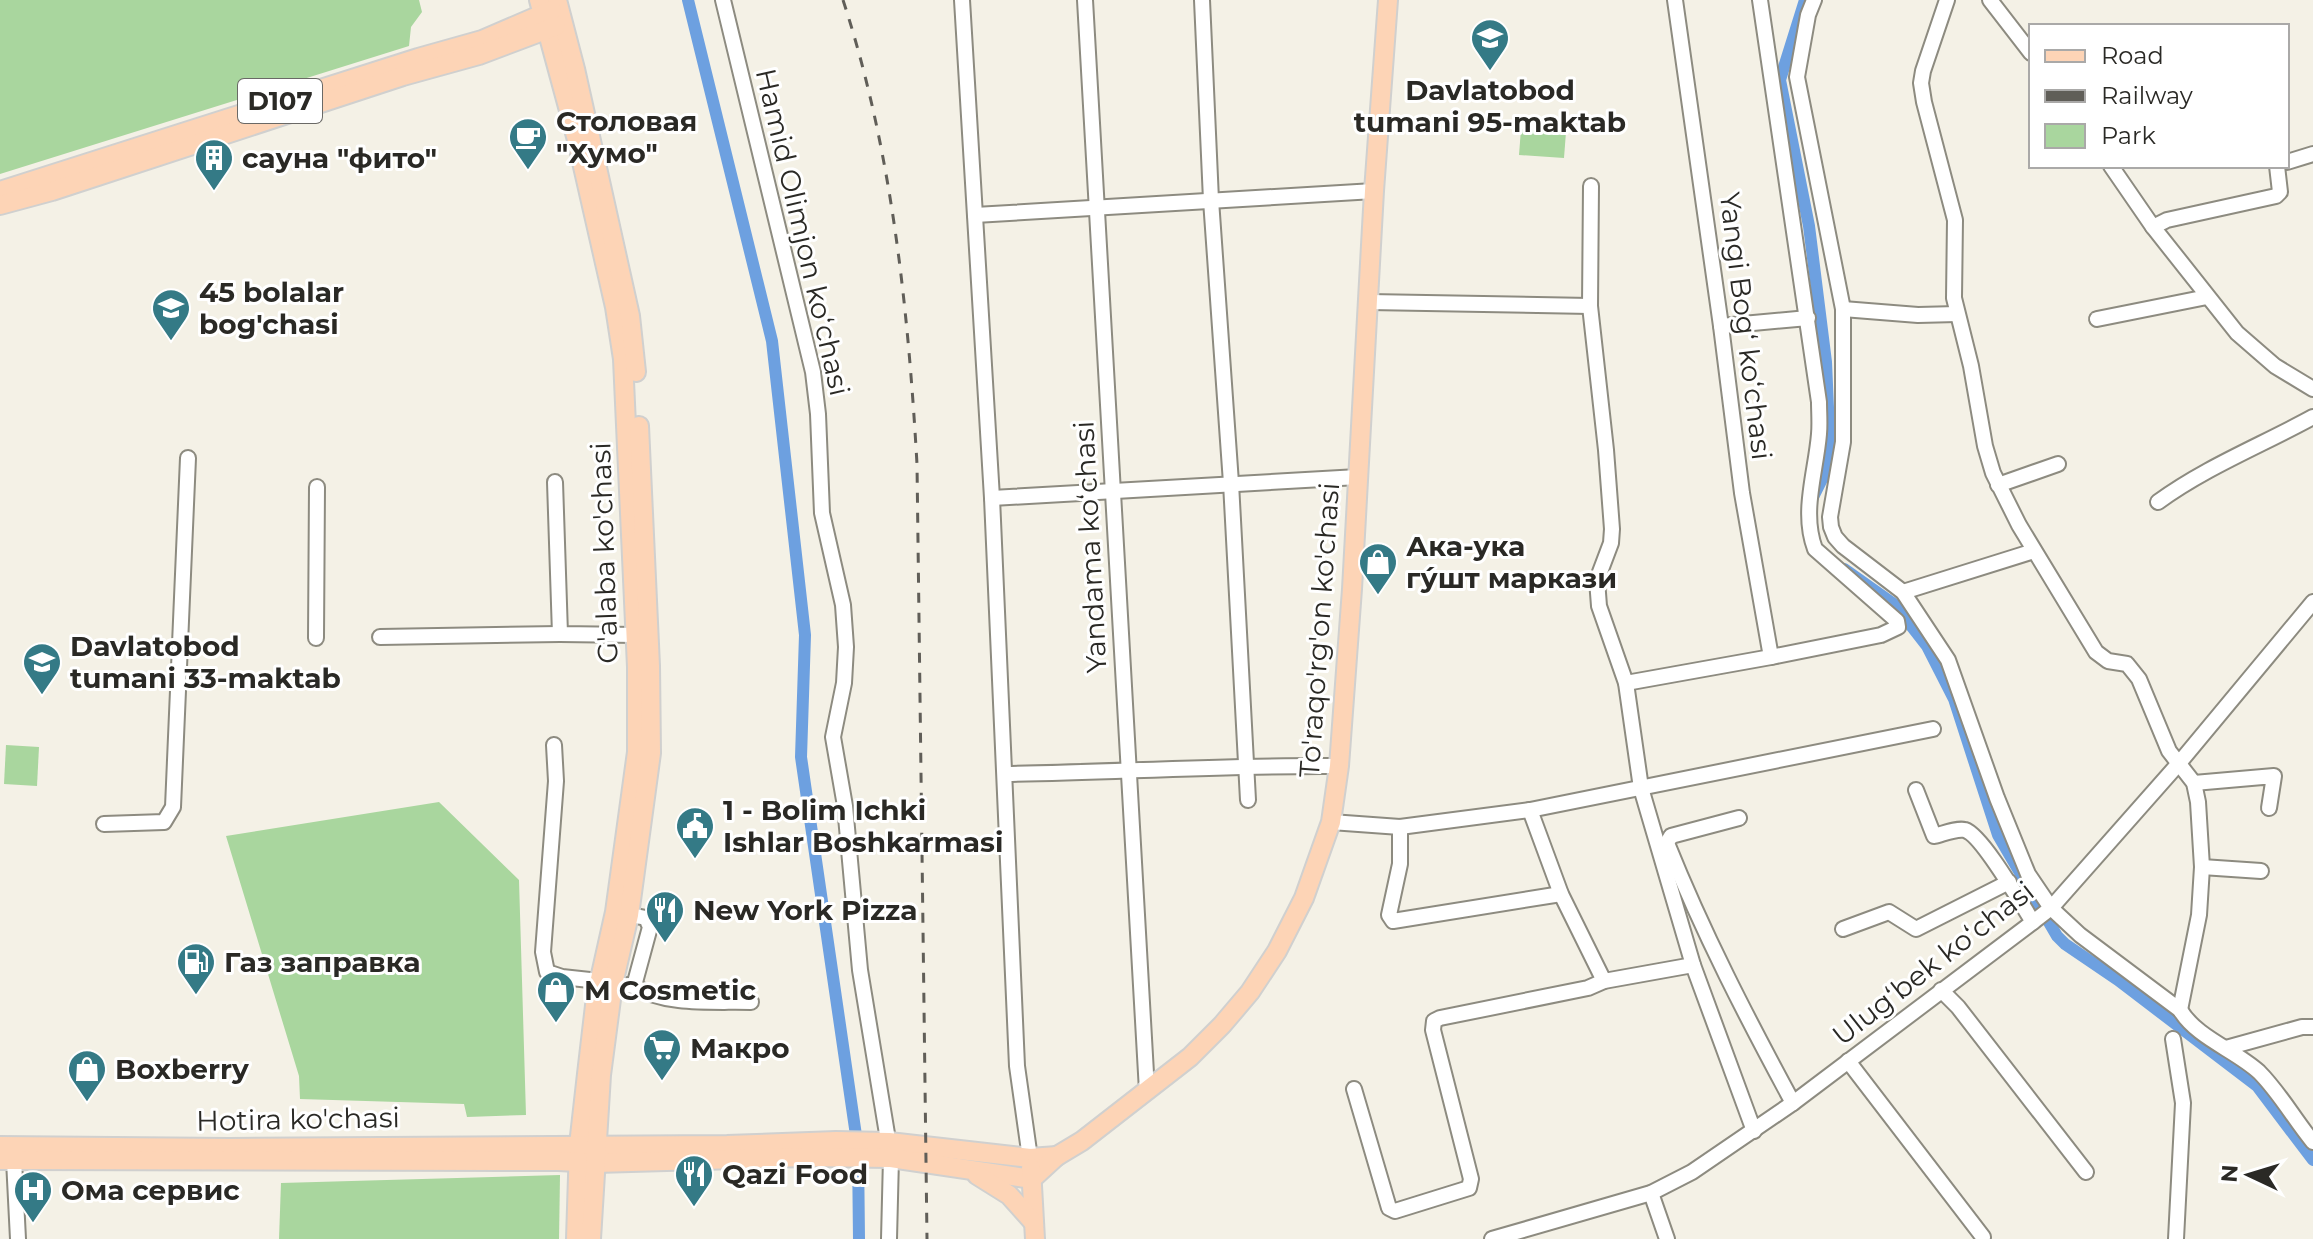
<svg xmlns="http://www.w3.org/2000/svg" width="2313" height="1239" viewBox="0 0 2313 1239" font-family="Montserrat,sans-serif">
	<rect width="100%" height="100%" fill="#f4f1e6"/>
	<g fill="#a9d69e">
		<path d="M0 0H419L422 12 411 27 409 46 0 174Z"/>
		<path d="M1521 129 1566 132 1564 158 1519 155Z"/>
		<path d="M6 745 39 747 37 786 4 784Z"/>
		<path d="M439 802 519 880 526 1115 467 1117 464 1104 300 1099 299 1076 226 836Z"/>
		<path d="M560 1175 559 1239H279L281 1183Z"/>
	</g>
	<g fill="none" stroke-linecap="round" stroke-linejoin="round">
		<g stroke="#6da0e0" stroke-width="12">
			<path d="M688 0 772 341 805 635 801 757 858 1149 859 1239"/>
			<path d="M1805 0 1780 80 1809 226 1826 362 1830 453 1826 471 1813 497"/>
			<path d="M1844 569 1895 605 1927 646 1954 699 1998 835 2057 936 2065 944 2118 980 2257 1086 2313 1160"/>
		</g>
		<defs>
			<g id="minor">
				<path d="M723 0 813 372 818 414 822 513 843 605 846 647 844 683 833 737 845 806 860 970 891 1158 889 1239"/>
				<path d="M962 0 992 498 1017 1066 1030 1158"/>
				<path d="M1085 0 1147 1091"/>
				<path d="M1202 0 1211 200 1231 483 1248 800"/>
				<path d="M1675 0 1721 326 1742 493 1771 657"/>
				<path d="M1814 0 1808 15 1797 77 1843 309V442L1830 517 1831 527 1835 537 1843 546 1903 592 1948 660 1997 798 2028 874 2051 908 2080 935 2180 1010C2197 1038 2235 1050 2259 1072 2280 1093 2294 1119 2313 1142"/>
				<path d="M1947 0 1923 71 1921 83 1924 102 1955 220 1954 298 1971 366 1985 446 1993 473 2019 525 2096 652 2108 661 2127 664 2139 679 2169 751 2194 783 2198 802 2202 867 2199 915 2180 1010"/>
				<path d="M1990 0 2031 53"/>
				<path d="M2287 162 2313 154"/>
				<path d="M2111 166 2153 227 2237 333 2275 366 2313 389"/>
				<path d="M1591 186 1590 306 1606 450 1612 529 1611 543 1597 580 1599 606 1626 683 1641 788 1693 965 1754 1131"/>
				<path d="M975 215 1374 191"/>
				<path d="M2153 227 2167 220 2276 196 2280 192 2277 166"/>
				<path d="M1369 302 1590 306"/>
				<path d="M1843 309 1918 315 1957 314"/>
				<path d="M2097 319 2207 297"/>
				<path d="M1721 326 1808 318"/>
				<path d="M555 482 560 634 636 635"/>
				<path d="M1998 485 2058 464"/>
				<path d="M992 498 1358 477"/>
				<path d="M2158 502C2206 467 2262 445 2313 417"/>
				<path d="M1903 592 2034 551"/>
				<path d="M380 637 560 634"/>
				<path d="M316 638 317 487"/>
				<path d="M1626 683 1771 657 1881 635 1898 627 1897 621 1815 549C1801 512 1816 472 1819 434 1820 424 1819 412 1819 402L1760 0"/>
				<path d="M554 745 556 781 543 952 547 972 562 977 599 981"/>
				<path d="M1006 774C1117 772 1227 765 1339 766"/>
				<path d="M2194 783 2274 776 2269 808"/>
				<path d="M1916 790 1934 836C1943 834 1956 828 1965 830 1982 835 2022 905 2033 922"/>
				<path d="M1530 810 1561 894 1604 981"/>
				<path d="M1739 818 1671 836 1667 843C1703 933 1747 1018 1793 1103"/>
				<path d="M1331 822 1400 827 1530 810 1933 729"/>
				<path d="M104 824 164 822 173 807 188 458"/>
				<path d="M1400 827V864L1389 915 1393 921 1561 894"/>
				<path d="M2202 867 2261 871"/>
				<path d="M1843 929 1889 912 1916 929 2009 882"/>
				<path d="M613 984 634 986 650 927 646 918 620 913"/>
				<path d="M634 986C666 1006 714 1001 751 1002"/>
				<path d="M1941 990 1958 1007 2086 1172"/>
				<path d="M2173 1039 2183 1103 2176 1239"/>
				<path d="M2226 1048 2302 1027H2313"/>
				<path d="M1848 1061 1983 1237"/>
				<path d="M1354 1089 1389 1208 1395 1211 1469 1188 1471 1179 1433 1030 1434 1021 1440 1018 1588 988 1604 981 1693 965"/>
				<path d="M14 1160 18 1239"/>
				<path d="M1651 1193 1667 1239"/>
				<path d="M1492 1239 1651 1193 1692 1172 1793 1103 2033 922 2051 908 2180 762 2313 602"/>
			</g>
			<g id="major">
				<path d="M539 0 577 140 615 307 623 359 637 667V752L615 912 596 997 587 1074 579 1145 576 1239"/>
				<path d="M557 0 575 69 630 316 636 372"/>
				<path d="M0 191 418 58 482 40 552 10"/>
				<path d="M0 205 52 191 403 76 479 55 556 26"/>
				<path d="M0 1146 229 1148 727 1145 836 1141 889 1142 1030 1158 1057 1156"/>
				<path d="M0 1160 558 1161 596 1163 804 1157 891 1158 1032 1179 1057 1156 1082 1141 1190 1057 1222 1025 1250 992 1277 951 1304 898 1331 822 1339 766 1352 589 1374 191 1388 0"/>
				<path d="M1031 1168 1035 1239"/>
				<path d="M977 1175 1009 1195 1034 1223"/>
				<path d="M591 1239 601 1075 613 984 629 915 651 753 650 666 639 426"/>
			</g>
		</defs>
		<use href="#minor" stroke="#8d8b80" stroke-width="18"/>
		<use href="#major" stroke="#d0d0cf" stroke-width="22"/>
		<use href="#minor" stroke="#fff" stroke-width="14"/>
		<use href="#major" stroke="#fdd4b6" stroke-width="18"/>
		<path stroke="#605e58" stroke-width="3" stroke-dasharray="10 10" stroke-linecap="butt" d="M843 0C892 150 908 308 917 464L927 1239"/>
	</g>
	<defs>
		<symbol id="school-pin" viewBox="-11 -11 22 30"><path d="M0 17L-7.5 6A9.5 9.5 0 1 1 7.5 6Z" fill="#347a86" stroke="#fff"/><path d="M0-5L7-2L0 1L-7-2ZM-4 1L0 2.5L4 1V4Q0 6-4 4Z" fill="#fff"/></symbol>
		<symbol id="cafe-pin" viewBox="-11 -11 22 30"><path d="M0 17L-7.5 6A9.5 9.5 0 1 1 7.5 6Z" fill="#347a86" stroke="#fff"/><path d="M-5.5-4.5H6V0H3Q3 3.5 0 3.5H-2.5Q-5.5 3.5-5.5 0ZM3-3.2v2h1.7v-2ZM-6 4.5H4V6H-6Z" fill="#fff"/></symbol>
		<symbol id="building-pin" viewBox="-11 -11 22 30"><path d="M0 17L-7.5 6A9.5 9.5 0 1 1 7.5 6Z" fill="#347a86" stroke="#fff"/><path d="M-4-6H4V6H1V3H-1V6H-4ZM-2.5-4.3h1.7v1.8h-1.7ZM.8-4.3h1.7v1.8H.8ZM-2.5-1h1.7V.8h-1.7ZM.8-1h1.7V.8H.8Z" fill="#fff"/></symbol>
		<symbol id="shop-pin" viewBox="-11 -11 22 30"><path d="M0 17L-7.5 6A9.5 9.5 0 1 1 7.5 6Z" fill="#347a86" stroke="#fff"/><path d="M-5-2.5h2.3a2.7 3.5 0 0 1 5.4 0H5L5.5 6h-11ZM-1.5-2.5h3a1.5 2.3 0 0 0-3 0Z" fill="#fff"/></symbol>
		<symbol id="civic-pin" viewBox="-11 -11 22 30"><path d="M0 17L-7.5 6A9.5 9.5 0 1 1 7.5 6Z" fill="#347a86" stroke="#fff"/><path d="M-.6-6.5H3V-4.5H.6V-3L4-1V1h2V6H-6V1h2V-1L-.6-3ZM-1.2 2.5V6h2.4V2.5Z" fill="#fff"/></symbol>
		<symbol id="restaurant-pin" viewBox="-11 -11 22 30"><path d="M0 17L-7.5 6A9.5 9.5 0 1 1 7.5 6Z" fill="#347a86" stroke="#fff"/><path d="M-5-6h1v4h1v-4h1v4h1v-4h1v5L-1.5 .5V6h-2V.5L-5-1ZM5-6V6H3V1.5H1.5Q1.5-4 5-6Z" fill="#fff"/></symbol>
		<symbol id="fuel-pin" viewBox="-11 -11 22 30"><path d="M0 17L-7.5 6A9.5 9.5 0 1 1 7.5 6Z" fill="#347a86" stroke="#fff"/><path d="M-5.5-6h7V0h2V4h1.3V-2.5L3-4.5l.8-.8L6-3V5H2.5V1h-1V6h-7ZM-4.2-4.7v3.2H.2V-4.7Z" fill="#fff"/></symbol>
		<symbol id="supermarket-pin" viewBox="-11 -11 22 30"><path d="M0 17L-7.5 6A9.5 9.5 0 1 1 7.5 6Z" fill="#347a86" stroke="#fff"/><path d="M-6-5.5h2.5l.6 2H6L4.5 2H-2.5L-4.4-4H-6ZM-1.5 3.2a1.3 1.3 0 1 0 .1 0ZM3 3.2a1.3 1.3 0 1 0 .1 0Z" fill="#fff"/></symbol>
		<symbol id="hospital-pin" viewBox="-11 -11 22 30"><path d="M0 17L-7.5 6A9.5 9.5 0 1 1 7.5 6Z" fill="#347a86" stroke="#fff"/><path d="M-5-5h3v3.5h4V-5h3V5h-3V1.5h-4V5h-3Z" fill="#fff"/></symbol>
	</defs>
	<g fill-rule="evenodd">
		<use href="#school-pin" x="1468" y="16" width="44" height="60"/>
		<use href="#cafe-pin" x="506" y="115" width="44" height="60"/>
		<use href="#building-pin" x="192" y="136" width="44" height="60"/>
		<use href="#school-pin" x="149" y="286" width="44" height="60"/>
		<use href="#shop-pin" x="1356" y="540" width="44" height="60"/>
		<use href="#school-pin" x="20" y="640" width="44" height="60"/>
		<use href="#civic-pin" x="673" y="804" width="44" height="60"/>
		<use href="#restaurant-pin" x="643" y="888" width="44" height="60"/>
		<use href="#fuel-pin" x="174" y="940" width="44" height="60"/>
		<use href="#shop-pin" x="534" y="968" width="44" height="60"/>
		<use href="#supermarket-pin" x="640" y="1026" width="44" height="60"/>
		<use href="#shop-pin" x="65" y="1047" width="44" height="60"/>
		<use href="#restaurant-pin" x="672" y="1152" width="44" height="60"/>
		<use href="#hospital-pin" x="11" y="1168" width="44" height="60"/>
	</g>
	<g text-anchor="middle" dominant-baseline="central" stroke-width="6" stroke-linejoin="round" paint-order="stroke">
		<rect fill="#fff" stroke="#6a6966" stroke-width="2" x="238" y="79" width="84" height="44" rx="6"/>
		<g font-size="26" font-weight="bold" fill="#2a2925">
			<text x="280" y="101">D107</text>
		</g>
		<g font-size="28" font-weight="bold" fill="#2a2925" stroke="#fff" text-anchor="start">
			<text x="1490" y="90" text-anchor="middle">Davlatobod<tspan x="1490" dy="32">tumani 95-maktab</tspan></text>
			<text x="556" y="121">Столовая<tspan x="556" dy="32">"Хумо"</tspan></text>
			<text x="242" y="158">сауна "фито"</text>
			<text x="199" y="292">45 bolalar<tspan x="199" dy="32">bog'chasi</tspan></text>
			<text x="1406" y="546">Ака-ука<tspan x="1406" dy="32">гу́шт маркази</tspan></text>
			<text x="70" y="646">Davlatobod<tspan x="70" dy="32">tumani 33-maktab</tspan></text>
			<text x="723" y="810">1 - Bolim Ichki<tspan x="723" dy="32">Ishlar Boshkarmasi</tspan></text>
			<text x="693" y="910">New York Pizza</text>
			<text x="224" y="962">Газ заправка</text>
			<text x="584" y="990">M Cosmetic</text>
			<text x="690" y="1048">Макро</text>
			<text x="115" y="1069">Boxberry</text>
			<text x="722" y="1174">Qazi Food</text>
			<text x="61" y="1190">Ома сервис</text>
		</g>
		<g font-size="28" fill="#2a2925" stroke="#fff">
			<text transform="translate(803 232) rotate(77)">Hamid Olimjon koʻchasi</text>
			<text transform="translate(1746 326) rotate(83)">Yangi Bogʻ koʻchasi</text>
			<text transform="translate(1090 547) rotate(-93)">Yandama koʻchasi</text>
			<text transform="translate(604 553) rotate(-92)">G'alaba ko'chasi</text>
			<text transform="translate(1319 630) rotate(-86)">To'raqo'rg'on ko'chasi</text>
			<text transform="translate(1933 963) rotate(-38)">Ulugʻbek koʻchasi</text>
			<text transform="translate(298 1119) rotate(-1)">Hotira ko'chasi</text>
		</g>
	</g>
	<rect x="2029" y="24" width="260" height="144" fill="#ffffff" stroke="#aaa9a8" stroke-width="2"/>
	<rect x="2045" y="50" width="40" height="12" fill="#fdd4b6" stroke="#aaa9a8" stroke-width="2"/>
	<text x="2101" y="64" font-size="24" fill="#2a2925">Road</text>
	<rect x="2045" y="90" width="40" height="12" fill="#605e58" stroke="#aaa9a8" stroke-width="2"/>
	<text x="2101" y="104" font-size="24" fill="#2a2925">Railway</text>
	<rect x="2045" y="124" width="40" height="24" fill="#a9d69e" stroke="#aaa9a8" stroke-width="2"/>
	<text x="2101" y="144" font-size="24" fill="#2a2925">Park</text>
	<g transform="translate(2249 1175) rotate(274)" stroke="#ffffff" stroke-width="6" paint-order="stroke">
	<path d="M0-6L14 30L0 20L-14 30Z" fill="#2a2925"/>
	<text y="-12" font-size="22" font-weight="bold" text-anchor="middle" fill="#2a2925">N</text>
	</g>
</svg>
